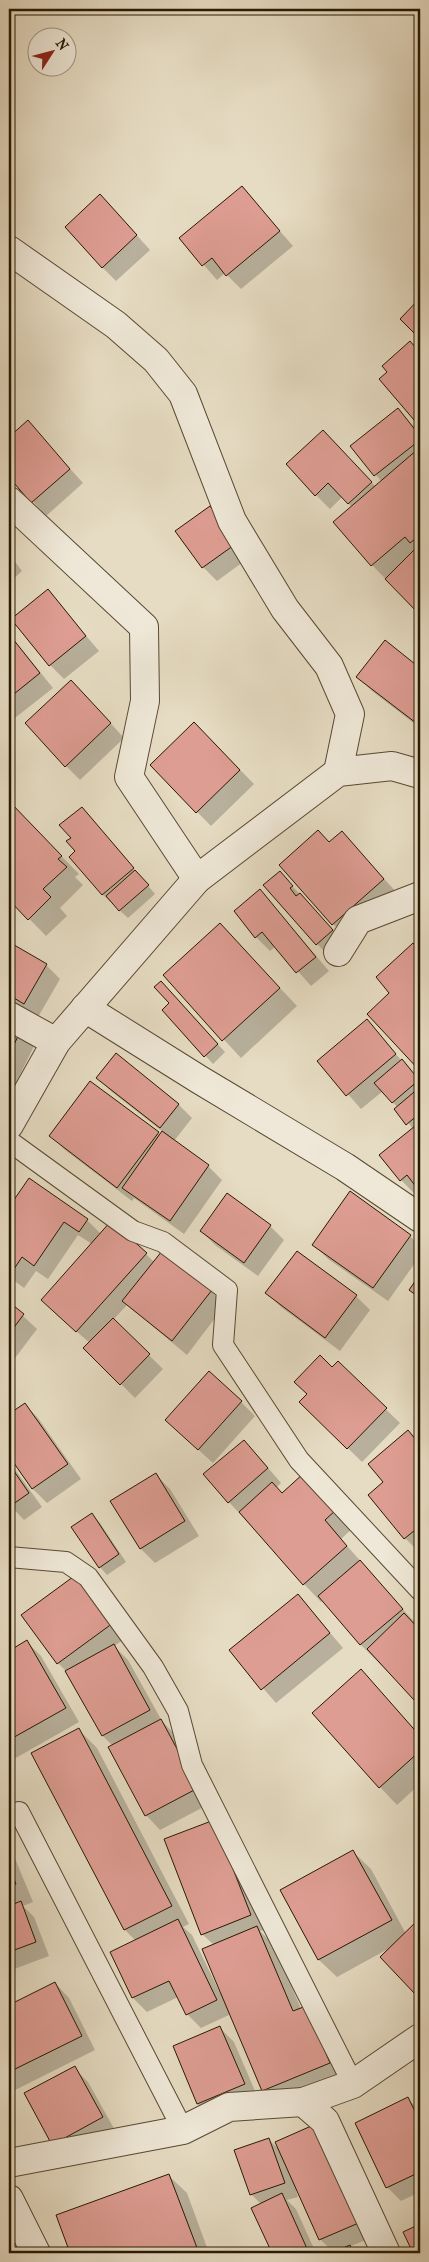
<svg xmlns="http://www.w3.org/2000/svg" width="429" height="2262" viewBox="0 0 429 2262" font-family="'IM FELL French Canon',serif">
	<rect width="100%" height="100%" fill="#e6dcc3"/>
	<filter id="stains"><feTurbulence type="fractalNoise" baseFrequency=".004" numOctaves="4"/><feColorMatrix values="0 0 0 0 .2 0 0 0 0 .09 0 0 0 0 .02 0 0 0 .5 -.17"/></filter>
	<radialGradient id="worn" r=".72"><stop offset=".6" stop-color="#630" stop-opacity="0"/><stop offset="1" stop-color="#630" stop-opacity=".3"/></radialGradient>
	<g fill="#0003">
		<path d="M242 188 293 246 241 289 225 273 217 280 181 239Z"/>
		<path d="M114 210 150 250 116 281 102 267Z"/>
		<path d="M410 343 420 353V425L381 379Z"/>
		<path d="M398 409 420 434V614L372 565 352 507 342 497 330 509 316 495 323 431 376 487 382 482 352 447Z"/>
		<path d="M28 422 83 483 46 516 9 475V439Z"/>
		<path d="M210 507 224 521 250 557 217 581 203 567 177 532Z"/>
		<path d="M9 554 22 571 9 583Z"/>
		<path d="M48 591 99 651 64 679 50 665Z"/>
		<path d="M9 634 53 688 11 721 9 719Z"/>
		<path d="M385 642 420 670V728L372 691 358 677Z"/>
		<path d="M85 695 124 738 80 780 66 766Z"/>
		<path d="M208 737 254 784 211 826 151 765Z"/>
		<path d="M9 803 79 874 75 877 83 885 60 908 67 916 46 936 9 898Z"/>
		<path d="M82 808 155 894 128 918 103 895 71 857 77 851 72 838Z"/>
		<path d="M341 832 398 894 347 938 333 924 330 843Z"/>
		<path d="M280 873 346 944 331 958 317 944Z"/>
		<path d="M260 891 329 971 311 986 276 946 270 951 256 937Z"/>
		<path d="M220 924 297 1006 241 1058 164 975Z"/>
		<path d="M9 943 46 965 60 979 38 1017 9 999Z"/>
		<path d="M413 945 420 953V1070L368 1014 391 993Z"/>
		<path d="M169 991 225 1052 213 1064 163 1010 171 1003Z"/>
		<path d="M366 1021 420 1081V1190L415 1194 401 1180 413 1129 398 1108 383 1091 361 1109 319 1061Z"/>
		<path d="M9 1024 35 1044 11 1093 9 1092Z"/>
		<path d="M98 1078 178 1104 192 1118 174 1141 208 1166 222 1180 184 1234 134 1198 132 1201 65 1150 51 1136 158 1133 160 1136 163 1132 112 1092Z"/>
		<path d="M29 1179 87 1220 101 1234 146 1254 154 1262 211 1291 225 1305 187 1355 127 1305 113 1320 163 1369 135 1398 85 1348 90 1343 56 1314 92 1244 78 1235 48 1279 36 1271 24 1288 9 1277V1209Z"/>
		<path d="M270 1226 284 1240 258 1276 215 1245 201 1231Z"/>
		<path d="M410 1236 420 1246V1256L388 1301 328 1259 314 1245Z"/>
		<path d="M267 1293 356 1296 370 1310 340 1351 281 1307Z"/>
		<path d="M9 1303 37 1329 9 1366Z"/>
		<path d="M338 1363 400 1423 362 1462 301 1402Z"/>
		<path d="M241 1402 255 1416 213 1463 181 1434Z"/>
		<path d="M24 1404 38 1418 81 1479 47 1503 33 1489 9 1454V1415Z"/>
		<path d="M408 1432 420 1444 419 1552 405 1538 385 1483Z"/>
		<path d="M258 1456 281 1483 276 1488 282 1494 304 1475 353 1528 341 1539 416 1624 414 1625 420 1631V1704L361 1645 324 1600 321 1602 304 1584 229 1502Z"/>
		<path d="M9 1461 42 1507 24 1520 9 1504Z"/>
		<path d="M156 1475 170 1489 199 1536 155 1563 141 1549 112 1502Z"/>
		<path d="M92 1515 100 1523 126 1562 107 1575 100 1567Z"/>
		<path d="M77 1575 126 1638 114 1646 128 1660 162 1721 175 1735 211 1803 160 1830 146 1815 113 1746 103 1736 69 1674 58 1663Z"/>
		<path d="M298 1595 343 1648 276 1703 230 1650Z"/>
		<path d="M27 1642 41 1656 79 1722 14 1759 9 1754V1652Z"/>
		<path d="M361 1671 420 1736V1784L397 1805 380 1787Z"/>
		<path d="M79 1730 97 1748 189 1924 183 1927 192 1935 220 1993 222 1992 214 1945 202 1934 213 1821 265 1930 260 1931 274 1945 301 2009 347 2081 281 2108 263 2090 231 2014 201 2028 187 2014 178 1997 147 2012 133 1998 111 1953 136 1941 125 1930 33 1753Z"/>
		<path d="M9 1844 33 1902 23 1906 34 1917 49 1956 9 1971Z"/>
		<path d="M353 1852 371 1869 406 1934 420 1920V1997L381 1957 388 1949 337 1977 319 1960 281 1890Z"/>
		<path d="M55 1983 69 1998 95 2050 9 2093V2006Z"/>
		<path d="M220 2028 234 2042 258 2098 212 2118 198 2104 174 2047Z"/>
		<path d="M74 2068 88 2082 116 2132 53 2144Z"/>
		<path d="M408 2099 420 2111V2192L401 2201 387 2187Z"/>
		<path d="M269 2140 375 2236 349 2247 356 2253H334L320 2239 298 2190 296 2191 298 2197 287 2200 296 2209 316 2253H273L253 2208 261 2204 251 2194Z"/>
		<path d="M169 2176 187 2193 209 2253H72L58 2216Z"/>
		<path d="M9 2227 13 2231 10 2253H9Z"/>
	</g>
	<g fill="#de9d93" stroke="#281801">
		<path d="M242 186 280 231 226 276 212 258 202 266 179 238Z"/>
		<path d="M100 194 137 235 102 268 65 227Z"/>
		<path d="M420 298V339L400 319Z"/>
		<path d="M410 341 420 353V427L379 379 387 372 382 366Z"/>
		<path d="M398 408 420 436V440L374 476 350 446Z"/>
		<path d="M28 420 70 469 31 503 9 477V437Z"/>
		<path d="M323 430 372 482 348 504 328 483 315 496 286 464Z"/>
		<path d="M418 449 420 451V535L410 543 405 537 371 566 333 522Z"/>
		<path d="M210 506 237 543 202 568 175 531Z"/>
		<path d="M420 544V615L385 579Z"/>
		<path d="M48 589 86 636 49 666 11 619Z"/>
		<path d="M9 634 40 673 9 698Z"/>
		<path d="M385 640 420 668V726L356 677Z"/>
		<path d="M71 680 111 723 65 767 25 723Z"/>
		<path d="M194 722 240 770 196 813 150 765Z"/>
		<path d="M9 801 62 856 58 859 67 867 43 889 51 897 28 920 9 900Z"/>
		<path d="M82 807 134 868 102 895 69 857 75 851 66 841 71 838 59 825Z"/>
		<path d="M318 830 329 842 342 831 384 879 332 925 279 865Z"/>
		<path d="M135 870 149 885 119 911 106 896Z"/>
		<path d="M280 871 293 886 290 888 296 896 300 893 333 930 316 945 263 885Z"/>
		<path d="M260 889 316 957 296 973 262 932 255 938 234 911Z"/>
		<path d="M220 923 280 988 222 1041 163 975Z"/>
		<path d="M9 942 47 964 24 1004 9 995Z"/>
		<path d="M413 943 420 951V1071L367 1014 389 993 376 977Z"/>
		<path d="M161 981 218 1044 204 1057 162 1010 169 1003 154 987Z"/>
		<path d="M367 1019 396 1054 346 1096 317 1061Z"/>
		<path d="M9 1022 22 1028 9 1055Z"/>
		<path d="M116 1053 179 1104 160 1128 96 1078Z"/>
		<path d="M402 1059 419 1080 392 1103 374 1083Z"/>
		<path d="M90 1081 159 1132 117 1188 49 1136Z"/>
		<path d="M420 1087V1113L406 1125 394 1109Z"/>
		<path d="M420 1122V1192L407 1175 400 1181 379 1155Z"/>
		<path d="M162 1131 209 1165 170 1221 122 1188Z"/>
		<path d="M29 1178 88 1219 79 1232 64 1222 34 1266 22 1257 10 1275 9 1207Z"/>
		<path d="M350 1191 411 1235 373 1288 312 1245Z"/>
		<path d="M227 1193 271 1225 244 1263 200 1231Z"/>
		<path d="M111 1221 147 1253 76 1332 41 1300Z"/>
		<path d="M162 1251 212 1290 172 1341 122 1301Z"/>
		<path d="M297 1251 357 1295 325 1338 265 1293Z"/>
		<path d="M420 1274V1298L409 1290Z"/>
		<path d="M9 1302 24 1314 9 1334Z"/>
		<path d="M113 1318 150 1354 120 1385 83 1348Z"/>
		<path d="M320 1355 332 1367 338 1361 387 1408 347 1449 299 1402 307 1394 294 1382Z"/>
		<path d="M209 1371 242 1401 198 1450 165 1420Z"/>
		<path d="M25 1403 68 1464 32 1489 9 1456V1414Z"/>
		<path d="M408 1430 420 1445V1526L404 1539 368 1495 383 1482 368 1464Z"/>
		<path d="M244 1440 268 1468 228 1503 203 1474Z"/>
		<path d="M9 1464 29 1493 9 1507Z"/>
		<path d="M156 1473 185 1521 140 1549 110 1501Z"/>
		<path d="M304 1473 336 1510 325 1520 347 1546 303 1585 239 1512 272 1482 282 1493Z"/>
		<path d="M92 1513 119 1554 99 1568 71 1527Z"/>
		<path d="M360 1560 403 1609 360 1645 318 1596Z"/>
		<path d="M77 1574 113 1623 57 1664 21 1615Z"/>
		<path d="M298 1594 330 1633 261 1690 229 1650Z"/>
		<path d="M404 1613 420 1630V1694L414 1700 367 1649Z"/>
		<path d="M27 1640 66 1708 9 1740V1651Z"/>
		<path d="M114 1644 150 1710 102 1736 65 1671Z"/>
		<path d="M361 1669 420 1736V1751L379 1788 312 1713Z"/>
		<path d="M161 1719 198 1788 145 1816 108 1747Z"/>
		<path d="M79 1728 172 1906 124 1930 31 1753Z"/>
		<path d="M214 1820 251 1915 201 1935 164 1839Z"/>
		<path d="M353 1850 392 1920 318 1960 280 1890Z"/>
		<path d="M9 1867 16 1884 9 1887Z"/>
		<path d="M21 1901 36 1942 9 1952V1906Z"/>
		<path d="M420 1918V1988L415 1994 380 1957Z"/>
		<path d="M178 1919 217 2000 186 2015 169 1981 132 1998 110 1952Z"/>
		<path d="M257 1926 293 2011 306 2006 330 2063 262 2091 202 1949Z"/>
		<path d="M55 1982 82 2036 9 2072V2005Z"/>
		<path d="M220 2026 245 2084 197 2104 173 2046Z"/>
		<path d="M75 2066 103 2117 52 2145 24 2093Z"/>
		<path d="M408 2097 420 2122V2172L386 2188 355 2123Z"/>
		<path d="M318 2123 361 2222 319 2240 275 2142Z"/>
		<path d="M269 2138 285 2183 250 2195 234 2150Z"/>
		<path d="M169 2174 199 2253H70L56 2215Z"/>
		<path d="M282 2193 309 2253H272L251 2208Z"/>
		<path d="M420 2224V2253H413L403 2232Z"/>
		<path d="M350 2245 353 2253H332Z"/>
	</g>
	<g fill="none" stroke-linecap="round" stroke-linejoin="round">
		<defs>
			<g id="service">
				<path d="M9 1141 133 1231 163 1242 227 1290 223 1345 299 1460 420 1590"/>
				<path d="M9 1557 66 1562 88 1577 153 1667 178 1711 192 1765 353 2084"/>
				<path d="M19 1812 183 2130"/>
			</g>
			<g id="minor">
				<path d="M9 250 116 325 156 360 183 394 232 521 285 609 329 666 350 714 338 772"/>
				<path d="M9 501 144 627 145 701 129 777 197 879"/>
				<path d="M338 952 358 920 420 896"/>
				<path d="M85 1008 200 1080 345 1167 420 1218"/>
				<path d="M9 1016 56 1042"/>
				<path d="M303 2102 325 2121 386 2253"/>
				<path d="M9 2163 183 2130 229 2107 303 2102 353 2084 420 2038"/>
				<path d="M9 2199 36 2253"/>
			</g>
			<path id="tertiary" d="M9 1125 56 1042 197 879 338 772 392 766 420 774"/>
		</defs>
		<use href="#service" stroke="#584932" stroke-width="22"/>
		<use href="#minor" stroke="#584932" stroke-width="30"/>
		<use href="#tertiary" stroke="#584932" stroke-width="30"/>
		<use href="#service" stroke="#efe8d8" stroke-width="20"/>
		<use href="#minor" stroke="#efe8d8" stroke-width="28"/>
		<use href="#tertiary" stroke="#efe8d8" stroke-width="28"/>
	</g>
	<rect width="429" height="2262" fill="none" stroke="#e6dcc3" stroke-width="30"/>
	<rect x="10" y="10" width="409" height="2242" fill="none" stroke="#281801" stroke-width="2.5"/>
	<rect x="15" y="15" width="399" height="2232" fill="none" stroke="#281801"/>
	<g transform="translate(52 52) rotate(54)"><circle r="24" fill="#efe8d8" stroke="#9f9582"/>
	<path d="M0-4L9 19L0 12L-9 19Z" fill="#8f2418"/>
	<text y="-8" font-size="14" font-weight="bold" text-anchor="middle" fill="#281801">N</text>
	</g>
	<rect width="100%" height="100%" filter="url(#stains)"/>
	<rect width="100%" height="100%" fill="url(#worn)"/>
</svg>
